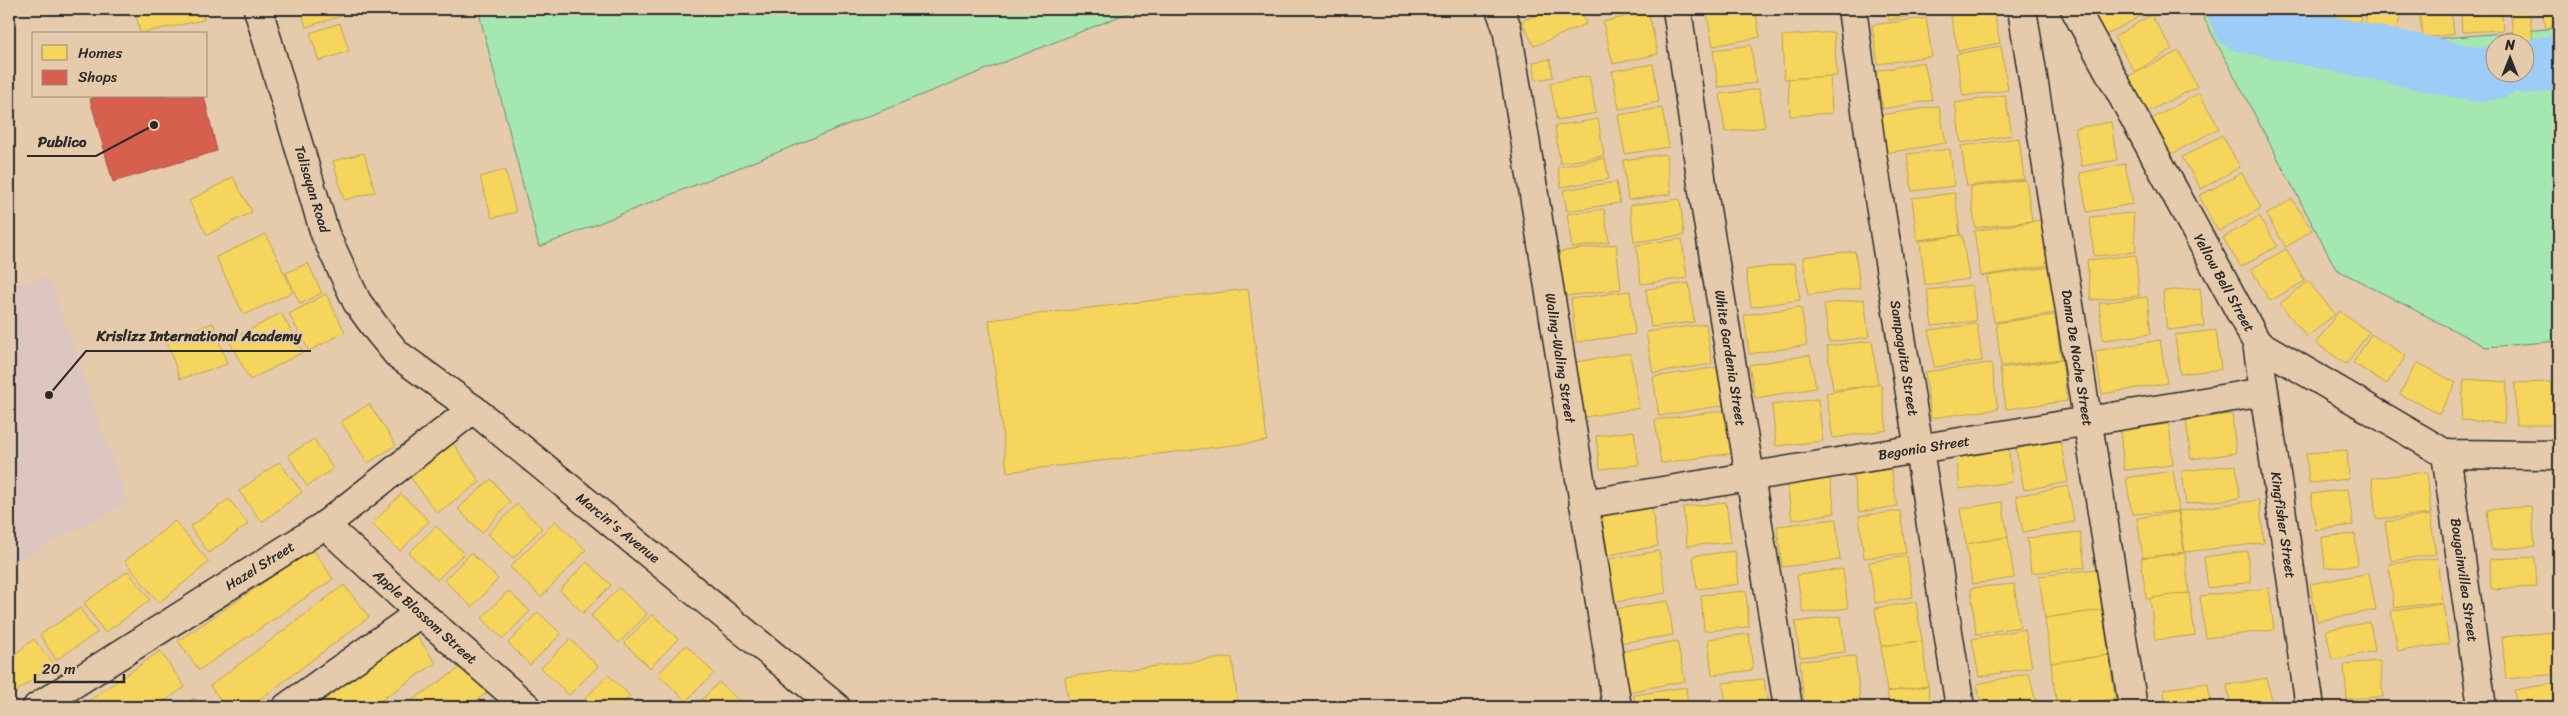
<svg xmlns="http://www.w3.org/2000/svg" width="2568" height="716" viewBox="0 0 2568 716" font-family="Sriracha,sans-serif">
	<rect width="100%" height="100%" fill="#e5cbac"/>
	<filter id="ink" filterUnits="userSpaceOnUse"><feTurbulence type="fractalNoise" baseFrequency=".02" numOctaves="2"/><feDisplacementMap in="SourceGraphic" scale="10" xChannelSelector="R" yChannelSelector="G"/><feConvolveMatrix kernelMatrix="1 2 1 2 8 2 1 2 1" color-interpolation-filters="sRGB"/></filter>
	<g filter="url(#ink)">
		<path fill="#ddc6c0" d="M49 277 128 503 14 562 9 545V286Z"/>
		<g fill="#a5e7b1" stroke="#68896e" fill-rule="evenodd">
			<path d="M478 9H1138L539 247Z"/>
			<path d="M2199 9H2313L2398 42 2559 28V341L2486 347 2336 269ZM2496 42H2526V72H2496Z"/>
		</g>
		<g fill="#f6d55c" stroke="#b9a24d">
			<path d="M135 9H202L204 20 140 33Z"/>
			<path d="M301 9H342L344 15 306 27Z"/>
			<path d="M1550 9H1580L1586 24 1534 46 1522 21Z"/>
			<path d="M1593 9H1619L1596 16Z"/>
			<path d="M1706 9H1755L1760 37 1713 46Z"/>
			<path d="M1886 9H1936V11L1889 20Z"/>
			<path d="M1974 9H1993L2000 43 1958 51 1950 13Z"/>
			<path d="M2089 9H2146L2148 12 2104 36Z"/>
			<path d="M2330 9H2363L2359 24 2328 15Z"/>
			<path d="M2369 9H2403L2394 38 2363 28Z"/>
			<path d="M2419 9H2451L2454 34 2423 38Z"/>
			<path d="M2529 9 2533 41 2514 42 2510 10Z"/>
			<path d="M2541 9H2559V25L2546 28Z"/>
			<path d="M1648 11 1658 54 1613 64 1603 22Z"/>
			<path d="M2502 13 2503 30 2462 32 2461 15Z"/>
			<path d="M2151 15 2172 49 2135 72 2114 37Z"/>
			<path d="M1926 18 1932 56 1878 64 1872 25Z"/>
			<path d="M340 23 349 51 319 61 310 33Z"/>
			<path d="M1834 32 1837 76 1784 79 1782 36Z"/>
			<path d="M1751 45 1756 83 1718 87 1713 50Z"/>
			<path d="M2001 46 2008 90 1963 96 1956 54Z"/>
			<path d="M2179 51 2197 87 2143 114 2125 78Z"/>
			<path d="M1550 59 1553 77 1536 80 1533 62Z"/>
			<path d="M1924 62 1932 100 1883 109 1875 71Z"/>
			<path d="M1653 64 1659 102 1619 109 1612 71Z"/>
			<path d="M1589 76 1596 113 1557 120 1550 83Z"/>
			<path d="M1830 76 1832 113 1790 116 1788 79Z"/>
			<path d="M1759 89 1765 127 1725 132 1720 94Z"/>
			<path d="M2199 93 2219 128 2168 156 2148 121Z"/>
			<path d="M2005 95 2012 135 1961 143 1955 103Z"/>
			<path d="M1939 106 1946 143 1886 153 1880 115Z"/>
			<path d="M1662 108 1669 147 1625 154 1618 115Z"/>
			<path d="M1598 119 1604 156 1560 163 1555 126Z"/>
			<path d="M2111 122 2117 160 2082 166 2075 128Z"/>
			<path d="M2222 135 2240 167 2201 189 2182 157Z"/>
			<path d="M2019 138 2024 179 1967 186 1961 146Z"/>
			<path d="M1950 149 1954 186 1912 191 1907 154Z"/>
			<path d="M364 153 375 192 344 200 333 161Z"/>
			<path d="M1666 154 1671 194 1628 200 1623 160Z"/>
			<path d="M1605 158 1609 179 1561 187 1558 167Z"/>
			<path d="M2125 164 2133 204 2087 212 2080 173Z"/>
			<path d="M505 170 516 212 492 218 480 177Z"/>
			<path d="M2242 173 2261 208 2218 231 2199 196Z"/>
			<path d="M233 177 252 212 207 235 189 201Z"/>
			<path d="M2026 180 2032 221 1975 228 1970 187Z"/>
			<path d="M1616 182 1620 203 1567 211 1563 190Z"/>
			<path d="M1955 193 1960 235 1917 240 1912 198Z"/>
			<path d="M1680 199 1684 235 1634 242 1630 205Z"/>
			<path d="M2292 199 2312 230 2286 247 2266 215Z"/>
			<path d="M1604 209 1609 242 1572 248 1567 214Z"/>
			<path d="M2133 213 2136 252 2094 256 2090 217Z"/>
			<path d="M2259 216 2277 246 2241 267 2223 238Z"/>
			<path d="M2042 220 2049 265 1981 276 1974 231Z"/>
			<path d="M266 234 293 292 244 315 216 257Z"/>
			<path d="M1962 235 1969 279 1925 285 1920 241Z"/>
			<path d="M1682 239 1687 278 1641 284 1636 245Z"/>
			<path d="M1616 244 1621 289 1558 297 1552 253Z"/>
			<path d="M2286 249 2305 281 2270 301 2251 269Z"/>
			<path d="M1855 251 1860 288 1808 295 1803 257Z"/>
			<path d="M2136 255 2139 296 2091 300 2087 260Z"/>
			<path d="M308 263 322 293 300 304 286 273Z"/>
			<path d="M1795 263 1800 300 1751 307 1746 270Z"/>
			<path d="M2049 267 2056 313 1994 322 1987 276Z"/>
			<path d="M2308 281 2335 314 2307 337 2280 304Z"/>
			<path d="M1689 283 1694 322 1651 327 1646 289Z"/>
			<path d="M1972 285 1976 321 1932 326 1927 290Z"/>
			<path d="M2200 288 2204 326 2167 330 2163 291Z"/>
			<path d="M1248 289 1267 441 1007 472 989 320Z"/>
			<path d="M1630 291 1635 334 1576 342 1571 299Z"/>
			<path d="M326 294 345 332 309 351 289 314Z"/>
			<path d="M2147 297 2151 334 2103 340 2099 303Z"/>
			<path d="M1864 299 1869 337 1829 342 1824 304Z"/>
			<path d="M1801 307 1807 345 1749 354 1744 315Z"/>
			<path d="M2339 311 2369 332 2346 364 2316 343Z"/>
			<path d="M281 313 303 352 250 380 229 341Z"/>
			<path d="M2055 315 2061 359 2001 366 1996 323Z"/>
			<path d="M213 323 227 364 180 379 166 339Z"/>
			<path d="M1706 324 1712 364 1653 373 1646 332Z"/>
			<path d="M1977 324 1982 361 1934 367 1929 330Z"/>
			<path d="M2216 330 2221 369 2180 374 2175 335Z"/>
			<path d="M2371 334 2406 356 2387 384 2353 363Z"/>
			<path d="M2160 340 2167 383 2102 394 2095 351Z"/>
			<path d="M1872 341 1878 385 1833 390 1827 346Z"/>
			<path d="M1630 353 1639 408 1585 417 1576 362Z"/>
			<path d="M1810 355 1816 388 1755 398 1749 365Z"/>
			<path d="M2062 360 2067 401 2006 409 2000 368Z"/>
			<path d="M2417 362 2456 383 2439 414 2400 394Z"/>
			<path d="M1991 363 1998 409 1931 418 1925 372Z"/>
			<path d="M1719 367 1725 405 1659 416 1653 377Z"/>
			<path d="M2464 379 2507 382 2504 423 2461 420Z"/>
			<path d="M2552 382 2553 425H2516L2515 383Z"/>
			<path d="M1881 384 1887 430 1833 438 1826 393Z"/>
			<path d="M1818 399 1823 441 1776 446 1772 405Z"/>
			<path d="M369 404 396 445 368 463 341 422Z"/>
			<path d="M1727 410 1734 453 1661 463 1655 420Z"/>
			<path d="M2232 414 2236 453 2191 459 2186 420Z"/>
			<path d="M2169 424 2173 465 2124 470 2120 430Z"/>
			<path d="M1634 431 1639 465 1600 469 1596 436Z"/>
			<path d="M314 439 333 469 307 486 288 455Z"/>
			<path d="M2060 440 2068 482 2024 490 2016 449Z"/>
			<path d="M452 442 480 482 437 513 408 474Z"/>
			<path d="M2008 445 2012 482 1960 489 1956 452Z"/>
			<path d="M2347 450 2349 479 2309 483 2306 453Z"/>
			<path d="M279 462 302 492 262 522 239 491Z"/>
			<path d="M2236 465 2240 498 2186 504 2182 471Z"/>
			<path d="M1891 469 1897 506 1859 512 1853 475Z"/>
			<path d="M2173 471 2179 511 2132 514 2126 478Z"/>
			<path d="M2427 472 2431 514 2376 519 2372 478Z"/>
			<path d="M1830 478 1835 513 1792 520 1787 484Z"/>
			<path d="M491 479 510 502 482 533 458 509Z"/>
			<path d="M2068 486 2074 522 2023 532 2016 496Z"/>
			<path d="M2348 489 2353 525 2316 530 2311 494Z"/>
			<path d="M401 494 429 521 400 551 372 524Z"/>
			<path d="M229 499 248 524 209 553 190 527Z"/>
			<path d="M2259 500 2264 543 2185 552 2179 511Z"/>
			<path d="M1726 502 1731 542 1687 546 1683 507Z"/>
			<path d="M2002 502 2008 537 1966 544 1960 509Z"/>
			<path d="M517 504 542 528 513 558 488 534Z"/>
			<path d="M1651 504 1658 546 1608 555 1601 513Z"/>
			<path d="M2531 506 2535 546 2491 550 2487 510Z"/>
			<path d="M1900 511 1906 553 1864 558 1859 516Z"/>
			<path d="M2178 512 2184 552 2143 558 2137 518Z"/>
			<path d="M2430 515 2436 554 2391 561 2385 522Z"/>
			<path d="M1836 519 1840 560 1782 567 1777 526Z"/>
			<path d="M175 521 209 562 159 603 125 561Z"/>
			<path d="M555 521 586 550 541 597 510 567Z"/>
			<path d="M436 526 464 553 437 580 409 553Z"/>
			<path d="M2080 532 2085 567 2031 573 2027 538Z"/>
			<path d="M2355 534 2358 565 2325 568 2322 537Z"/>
			<path d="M2008 537 2014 578 1972 584 1966 544Z"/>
			<path d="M313 549 333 579 199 670 178 641Z"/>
			<path d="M1659 551 1666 593 1605 604 1598 561Z"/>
			<path d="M1735 551 1739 584 1697 589 1693 556Z"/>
			<path d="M2247 551 2251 582 2208 588 2204 557Z"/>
			<path d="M471 553 498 579 472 607 444 580Z"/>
			<path d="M2185 553 2189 593 2146 599 2141 558Z"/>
			<path d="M1907 556 1913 597 1875 603 1869 562Z"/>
			<path d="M2535 557 2537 587 2491 589 2490 559Z"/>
			<path d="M2437 558 2442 602 2394 608 2389 564Z"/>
			<path d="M587 562 611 585 583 613 560 590Z"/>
			<path d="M1843 569 1848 608 1803 613 1797 575Z"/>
			<path d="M2097 569 2102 610 2045 618 2039 576Z"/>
			<path d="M128 571 150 600 105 633 84 603Z"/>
			<path d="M2369 573 2376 610 2317 621 2310 584Z"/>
			<path d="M2014 584 2020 627 1976 634 1971 588Z"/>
			<path d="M344 585 369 617 250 707H226L210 686Z"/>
			<path d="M619 588 647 614 619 643 591 616Z"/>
			<path d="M2269 588 2274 630 2206 638 2200 596Z"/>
			<path d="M508 591 530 611 503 639 482 618Z"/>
			<path d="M1746 591 1749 627 1704 631 1701 595Z"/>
			<path d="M2189 593 2195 635 2155 640 2150 598Z"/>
			<path d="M1668 601 1673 635 1614 644 1609 610Z"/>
			<path d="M1916 602 1922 641 1881 646 1875 608Z"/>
			<path d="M2443 604 2449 644 2398 651 2391 611Z"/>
			<path d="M80 608 97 633 56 660 40 635Z"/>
			<path d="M2102 610 2109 655 2051 663 2045 618Z"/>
			<path d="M538 612 561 634 530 665 508 643Z"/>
			<path d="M652 614 678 639 650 668 624 643Z"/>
			<path d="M1841 616 1845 652 1800 657 1795 622Z"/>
			<path d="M2370 622 2375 651 2332 660 2326 630Z"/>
			<path d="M2025 629 2032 667 1979 677 1972 639Z"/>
			<path d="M414 632 436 663 371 707H304Z"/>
			<path d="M2553 632 2558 674 2506 679 2502 637Z"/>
			<path d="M1749 634 1753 670 1712 675 1708 639Z"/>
			<path d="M34 639 53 663 11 696 9 693V659Z"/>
			<path d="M570 639 598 666 569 695 541 668Z"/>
			<path d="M1677 641 1685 681 1627 692 1619 652Z"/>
			<path d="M1922 641 1928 686 1887 692 1881 646Z"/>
			<path d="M686 645 714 673 686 701 658 674Z"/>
			<path d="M160 651 185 687 156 707H80Z"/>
			<path d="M2109 655 2115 699 2057 707 2051 663Z"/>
			<path d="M1855 656 1860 699 1804 704 1800 661Z"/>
			<path d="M1232 657 1238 707H1069L1065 677Z"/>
			<path d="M2380 661 2383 697 2347 699 2344 664Z"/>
			<path d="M467 663 487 693 467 707H402Z"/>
			<path d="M2029 673 2037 707H1982L1977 684Z"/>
			<path d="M608 675 630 696 619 707H581L579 705Z"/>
			<path d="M2267 678 2273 707H2231L2227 685Z"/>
			<path d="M1764 679 1768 707H1726L1723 683Z"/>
			<path d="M719 682 739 701 733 707H695Z"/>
			<path d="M2208 683 2211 707H2166L2164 689Z"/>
			<path d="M2557 683 2559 707H2517L2514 690Z"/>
			<path d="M1928 686 1931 707H1890L1887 692Z"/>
			<path d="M1686 687 1688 707H1635L1634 695Z"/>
			<path d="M194 698 200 707H181Z"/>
			<path d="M638 699 647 707H630Z"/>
			<path d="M2115 699 2116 707H2057Z"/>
			<path d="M1872 702 1873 707H1821Z"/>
		</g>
		<path fill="#d6604d" stroke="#a35043" d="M99 96H204L217 151 113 182 90 99Z"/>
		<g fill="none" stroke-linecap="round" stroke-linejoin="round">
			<g stroke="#9cccf7" stroke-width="54">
				<path d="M2234 9 2241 24 2479 75 2496 72"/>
				<path d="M2526 67 2559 62"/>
			</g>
			<defs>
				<g id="minor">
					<path d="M1500 9 1507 28 1617 707"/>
					<path d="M1677 9 1703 191 1788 707"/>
					<path d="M1852 9 1873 161 1960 707"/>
					<path d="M2022 9 2133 707"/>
					<path d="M2075 9 2257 343 2446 454 2559 455"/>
					<path d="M2257 343 2310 707"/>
					<path d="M2446 454 2482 707"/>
					<path d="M1584 504 2264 392"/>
					<path d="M325 525 420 613 527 707"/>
					<path d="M37 707 325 525 473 409"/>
					<path d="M287 707 420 613"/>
				</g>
				<path id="secondary" d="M258 9 325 234 357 302 379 332 397 354 473 409 836 707"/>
			</defs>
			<use href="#minor" stroke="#2b2b2b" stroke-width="31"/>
			<use href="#secondary" stroke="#2b2b2b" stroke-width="31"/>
			<use href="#minor" stroke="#e5cbac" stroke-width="28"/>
			<use href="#secondary" stroke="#e5cbac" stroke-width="28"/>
		</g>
	</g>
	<g text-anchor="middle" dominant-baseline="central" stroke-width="5" stroke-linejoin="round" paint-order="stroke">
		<g font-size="14" fill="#2b2b2b" stroke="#e5cbac">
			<text transform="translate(312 189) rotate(73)">Talisayan Road</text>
			<text transform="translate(2224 283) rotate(61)">Yellow Bell Street</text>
			<text transform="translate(1560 358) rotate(81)">Waling-Waling Street</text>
			<text transform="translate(1730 358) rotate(81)">White Gardenia Street</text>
			<text transform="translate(1904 358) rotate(81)">Sampaguita Street</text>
			<text transform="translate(2077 358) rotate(81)">Dama De Noche Street</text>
			<text transform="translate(1924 448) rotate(-9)">Begonia Street</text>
			<text transform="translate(2283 525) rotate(82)">Kingfisher Street</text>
			<text transform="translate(618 528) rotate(39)">Marcin's Avenue</text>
			<text transform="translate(260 566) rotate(-32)">Hazel Street</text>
			<text transform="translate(2464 580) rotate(82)">Bougainvillea Street</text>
			<text transform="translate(425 617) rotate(42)">Apple Blossom Street</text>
		</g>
	</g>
	<path fill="none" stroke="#2b2b2b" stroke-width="2" d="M154 125L96 156H27M49 395L86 351H311"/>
	<g fill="#2b2b2b" stroke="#e5cbac" stroke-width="2">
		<circle cx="154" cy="125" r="5"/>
		<circle cx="49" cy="395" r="5"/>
	</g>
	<g font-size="15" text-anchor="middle" font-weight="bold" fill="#2b2b2b" stroke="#e5cbac" stroke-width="5" stroke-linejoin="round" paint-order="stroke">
		<text x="62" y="147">Publico</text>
		<text x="199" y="341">Krislizz International Academy</text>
	</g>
	<rect width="2568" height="716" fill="none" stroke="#e5cbac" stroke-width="30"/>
	<rect x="15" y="15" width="2538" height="686" fill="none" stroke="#2b2b2b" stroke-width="2" filter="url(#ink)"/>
	<rect x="32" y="32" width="175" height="65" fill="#e5cbac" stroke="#9b8b78"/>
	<rect x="42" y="45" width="25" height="15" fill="#f6d55c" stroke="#9b8b78"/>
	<text x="78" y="58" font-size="15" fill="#2b2b2b">Homes</text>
	<rect x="42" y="70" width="25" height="15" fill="#d6604d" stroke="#9b8b78"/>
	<text x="78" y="82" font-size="15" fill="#2b2b2b">Shops</text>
	<g transform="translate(2510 58)"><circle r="24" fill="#e5cbac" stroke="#9b8b78"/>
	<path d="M0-4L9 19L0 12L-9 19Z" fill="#2b2b2b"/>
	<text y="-8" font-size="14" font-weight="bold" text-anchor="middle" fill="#2b2b2b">N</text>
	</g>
	<path d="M35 674v8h89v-8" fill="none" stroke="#2b2b2b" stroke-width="2.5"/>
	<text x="42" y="674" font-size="15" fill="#2b2b2b" stroke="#e5cbac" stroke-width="4" paint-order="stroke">20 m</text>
</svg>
